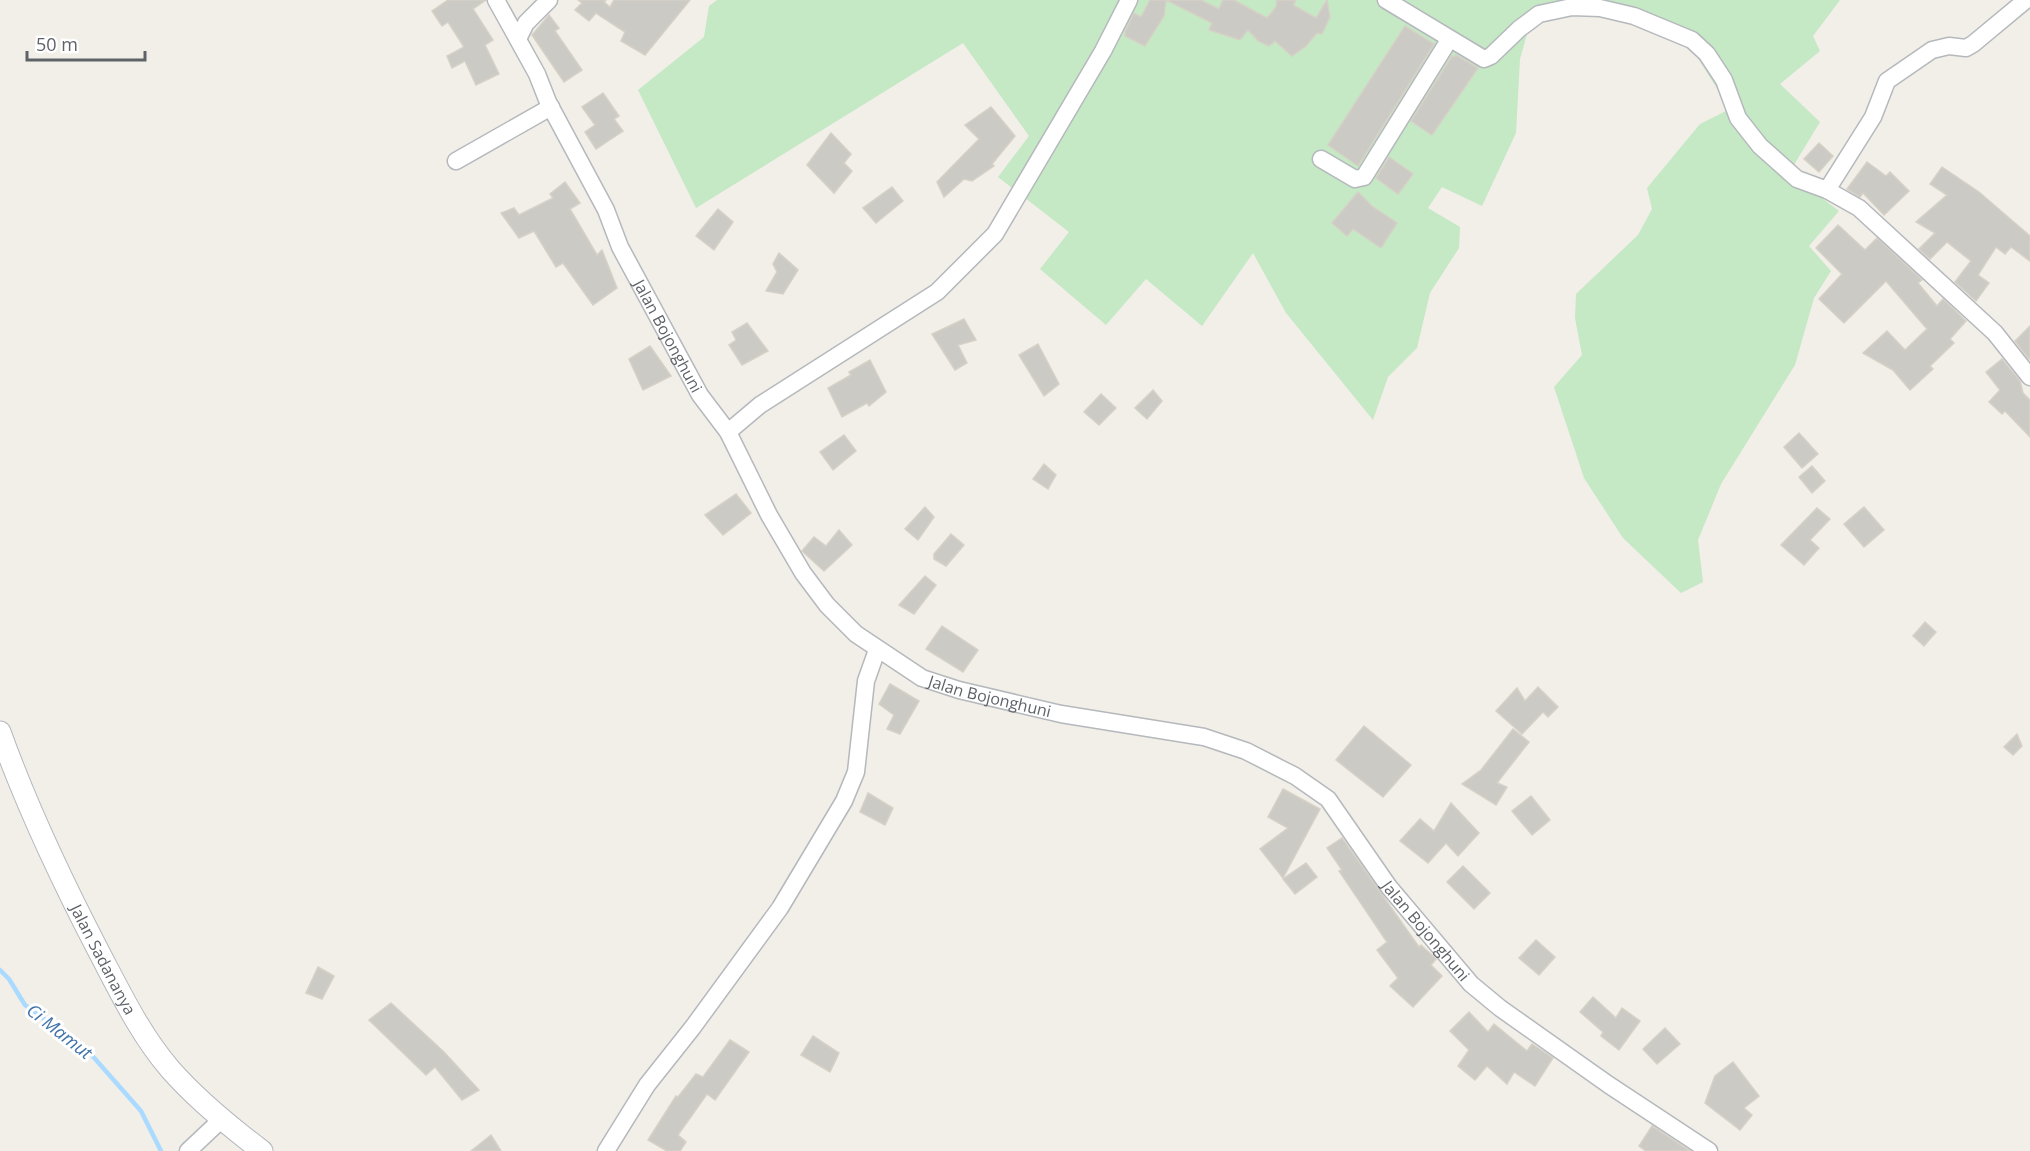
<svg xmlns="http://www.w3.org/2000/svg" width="2030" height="1151" viewBox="0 0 2030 1151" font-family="'Open Sans',sans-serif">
	<rect width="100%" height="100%" fill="#f1efe8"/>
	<path fill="#c5e8c5" d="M717 0H1840L1813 36 1820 51 1780 84 1820 122 1789 173 1839 211 1809 246 1831 271 1814 298 1795 365 1721 484 1698 540 1703 582 1681 593 1623 538 1584 478 1554 387 1582 355 1575 318 1576 294 1638 235 1652 209 1647 188 1700 124 1730 109 1678 27 1602 5 1533 13 1520 59 1516 133 1482 206 1442 187 1428 208 1460 227 1459 248 1430 293 1417 348 1388 377 1373 420 1286 313 1253 253 1202 326 1146 279 1106 325 1040 269 1069 232 998 177 1029 136 963 43 696 208 638 90 704 37 709 6Z"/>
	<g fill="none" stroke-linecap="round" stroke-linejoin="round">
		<path stroke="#aadaff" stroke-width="4.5" d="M0 970 9 979 25 1005 89 1052 141 1111 161 1151"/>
	</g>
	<g fill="#cccac5" stroke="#d6d1c6" stroke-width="1.5">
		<path d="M448 0H486L473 9 493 40 485 45 499 74 476 85 465 61 452 68 447 56 464 47 448 22 442 26 432 11Z"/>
		<path d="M578 0H606L604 2 610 7 614 0H690L645 55 621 41 625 32 596 13 589 21 575 10 582 3Z"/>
		<path d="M1150 0H1166L1164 16 1145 46 1125 36V32L1134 13 1141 17Z"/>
		<path d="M1166 0H1201L1219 9 1223 0H1234L1267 18 1276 7 1277 0H1296L1293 5 1316 18 1327 0 1330 17 1322 34 1317 33 1306 46 1292 56 1275 41 1269 46 1258 41 1248 30 1240 40 1209 30 1212 23Z"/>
		<path d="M549 15 559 28 555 31 582 70 564 82 532 35Z"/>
		<path d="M1405 26 1434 44 1358 166 1328 145Z"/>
		<path d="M1456 55 1478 68 1432 135 1411 121 1452 56 1454 57Z"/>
		<path d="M603 93 619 116 614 119 623 131 596 149 585 132 595 125 582 107Z"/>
		<path d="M991 107 1015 136 992 164 994 166 972 181 964 179 944 197 937 182 979 139 965 125Z"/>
		<path d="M831 133 851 154 844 163 852 171 834 193 807 165Z"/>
		<path d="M1819 143 1833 156 1819 172 1804 159Z"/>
		<path d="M1389 157 1413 174 1398 194 1376 178Z"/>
		<path d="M1867 162 1886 176 1890 172 1909 191 1884 215 1863 193 1860 197 1847 189Z"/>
		<path d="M1942 167 1979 192 2030 236V261L2011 247 2005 254 1996 247 1978 275 1989 283 1976 301 1955 282 1971 261 1947 242 1930 259 1919 249 1935 233 1916 222 1947 195 1930 184Z"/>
		<path d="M565 182 580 203 570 209 597 255 602 250 617 288 593 305 563 263 556 267 534 231 519 238 501 213 514 208 519 215 553 198 550 194Z"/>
		<path d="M892 187 903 201 876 223 863 208Z"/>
		<path d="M1358 192 1372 206 1397 223 1381 248 1353 229 1347 236 1332 223Z"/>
		<path d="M718 209 733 222 714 250 696 236Z"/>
		<path d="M1838 225 1865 250 1877 238 1922 280 1918 283 1937 306 1943 299 1966 321 1950 339 1954 343 1930 366 1933 369 1910 390 1893 370 1863 353 1887 331 1905 350 1927 329 1886 281 1844 323 1819 299 1842 274 1816 248Z"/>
		<path d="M779 253 798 270 783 294 766 291 777 272 773 264Z"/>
		<path d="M964 319 976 340 958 345 967 363 955 370 932 334Z"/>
		<path d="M747 323 768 351 742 365 729 345 736 340 732 332Z"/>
		<path d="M2030 326V357L2029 359 2015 341Z"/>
		<path d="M1038 344 1059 384 1044 396 1019 355Z"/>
		<path d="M650 346 671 376 643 390 629 359Z"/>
		<path d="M2002 359 2020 381 2023 393 2030 400V437L2005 411 2002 414 1989 402 2000 390 1986 372Z"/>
		<path d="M870 360 886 392 869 406 867 403 842 417 828 388 851 375 849 372Z"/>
		<path d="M1153 390 1162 401 1147 419 1135 408Z"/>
		<path d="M1101 394 1116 408 1099 425 1084 412Z"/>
		<path d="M1799 433 1818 454 1802 468 1784 447Z"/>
		<path d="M844 435 856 451 833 470 820 452Z"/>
		<path d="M1044 464 1056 475 1048 489 1033 479Z"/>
		<path d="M1812 466 1825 481 1812 493 1799 477Z"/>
		<path d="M736 494 751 513 723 535 705 515Z"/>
		<path d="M925 507 934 517 918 540 905 529Z"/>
		<path d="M1864 507 1884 530 1864 547 1844 524Z"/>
		<path d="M1817 508 1830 519 1810 540 1819 548 1804 565 1781 545Z"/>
		<path d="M839 530 852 545 824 571 802 551 814 537 826 546Z"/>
		<path d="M951 534 964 545 946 566 934 559V554Z"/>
		<path d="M925 576 936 585 914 614 899 605Z"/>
		<path d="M1925 622 1936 632 1924 646 1913 636Z"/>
		<path d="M942 626 978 650 963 672 926 649Z"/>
		<path d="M890 684 919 701 900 734 887 729 894 715 879 704Z"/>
		<path d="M1538 687 1558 707 1548 717 1543 712 1522 734 1496 711 1517 688 1525 701Z"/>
		<path d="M1364 726 1411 765 1383 797 1336 760Z"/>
		<path d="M1513 729 1529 742 1497 783 1507 787 1496 805 1462 784 1481 770Z"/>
		<path d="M2017 734 2022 746 2013 755 2004 747Z"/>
		<path d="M1283 789 1320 809 1283 878 1260 849 1288 828 1268 817Z"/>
		<path d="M868 793 893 808 885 825 860 812Z"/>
		<path d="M1531 796 1550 820 1532 835 1512 811Z"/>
		<path d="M1451 803 1479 833 1458 856 1446 843 1428 863 1400 841 1420 819 1434 831Z"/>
		<path d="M1342 838 1419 947 1421 945 1436 959 1431 965 1442 976 1413 1007 1390 986 1398 978 1377 950 1387 942 1339 871 1342 870 1327 848Z"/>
		<path d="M1306 863 1317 877 1295 894 1283 879Z"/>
		<path d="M1463 866 1490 893 1474 909 1447 882Z"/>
		<path d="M1536 940 1555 957 1539 975 1519 958Z"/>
		<path d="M318 967 334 976 322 999 306 993Z"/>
		<path d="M1593 997 1616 1018 1622 1008 1640 1021 1619 1050 1601 1036 1603 1032 1580 1012Z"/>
		<path d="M391 1003 444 1052 479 1090 462 1100 435 1067 426 1075 369 1020Z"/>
		<path d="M1469 1012 1488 1032 1494 1024 1527 1051 1532 1044 1553 1058 1535 1086 1514 1072 1507 1084 1487 1066 1475 1080 1458 1066 1469 1050 1450 1031Z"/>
		<path d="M1665 1028 1680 1044 1657 1064 1643 1049Z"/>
		<path d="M813 1036 839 1053 830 1072 801 1055Z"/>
		<path d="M730 1040 749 1052 715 1100 707 1094 678 1135 686 1142 680 1151H667L648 1140 676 1096 678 1097 696 1074 703 1077Z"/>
		<path d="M1733 1062 1759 1096 1744 1108 1752 1115 1740 1130 1705 1103 1715 1076Z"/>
		<path d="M1652 1126 1690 1151H1646L1639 1146Z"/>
		<path d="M491 1135 501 1151H471Z"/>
	</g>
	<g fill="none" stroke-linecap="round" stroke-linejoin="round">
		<defs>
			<g id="minor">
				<path id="s1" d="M496 0 537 74 548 102 606 210 620 247 700 395 728 432 769 515 803 573 827 605 856 634 922 678 959 690 1061 714 1204 737 1246 751 1295 776 1328 799 1389 887 1471 984 1500 1008 1609 1085 1709 1151"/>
				<path d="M1386 0 1484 59 1491 56 1519 29 1539 14 1572 7 1600 8 1634 16 1692 40 1707 54 1724 80 1738 118 1760 146 1797 179 1827 190 1859 208 1995 333 2030 377"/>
				<path d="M518 39 526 23 549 0"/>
				<path d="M1321 159 1355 179 1364 177 1449 40"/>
				<path d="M456 161 551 107"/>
				<path d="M1827 190 1873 117 1887 81 1932 50 1949 46 1966 48 1973 44 2026 0"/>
				<path d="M728 432 760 405 937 292 995 234 1103 51 1129 0"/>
				<path d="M188 1151 222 1119"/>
				<path d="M606 1151 647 1085 693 1027 780 908 844 801 856 772 866 681 877 650"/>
			</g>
			<g id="tertiary">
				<path id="s2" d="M0 732C27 807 62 881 99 952 120 992 140 1034 170 1069 197 1100 229 1126 262 1151"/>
			</g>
		</defs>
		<use href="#minor" stroke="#b5b8bc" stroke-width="19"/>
		<use href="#tertiary" stroke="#b5b8bc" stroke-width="23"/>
		<use href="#minor" stroke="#fff" stroke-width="16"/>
		<use href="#tertiary" stroke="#fff" stroke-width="21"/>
	</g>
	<g text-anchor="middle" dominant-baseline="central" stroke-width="6" stroke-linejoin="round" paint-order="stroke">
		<g font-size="16" fill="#5f6368" stroke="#fff">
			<text stroke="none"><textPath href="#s1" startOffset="378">Jalan Bojonghuni</textPath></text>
			<text stroke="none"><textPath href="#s1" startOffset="882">Jalan Bojonghuni</textPath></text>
			<text stroke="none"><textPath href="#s1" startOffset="1404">Jalan Bojonghuni</textPath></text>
			<text stroke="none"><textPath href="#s2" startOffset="250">Jalan Sadananya</textPath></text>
		</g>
		<g font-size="18" font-style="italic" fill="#4174aa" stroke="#fff">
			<text transform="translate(60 1031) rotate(38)">Ci Mamut</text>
		</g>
	</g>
	<path d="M27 51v9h118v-9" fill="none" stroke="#5f6368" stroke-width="3"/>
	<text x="36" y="51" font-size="18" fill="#5f6368" stroke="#ffffff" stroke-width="4.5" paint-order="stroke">50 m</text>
</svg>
